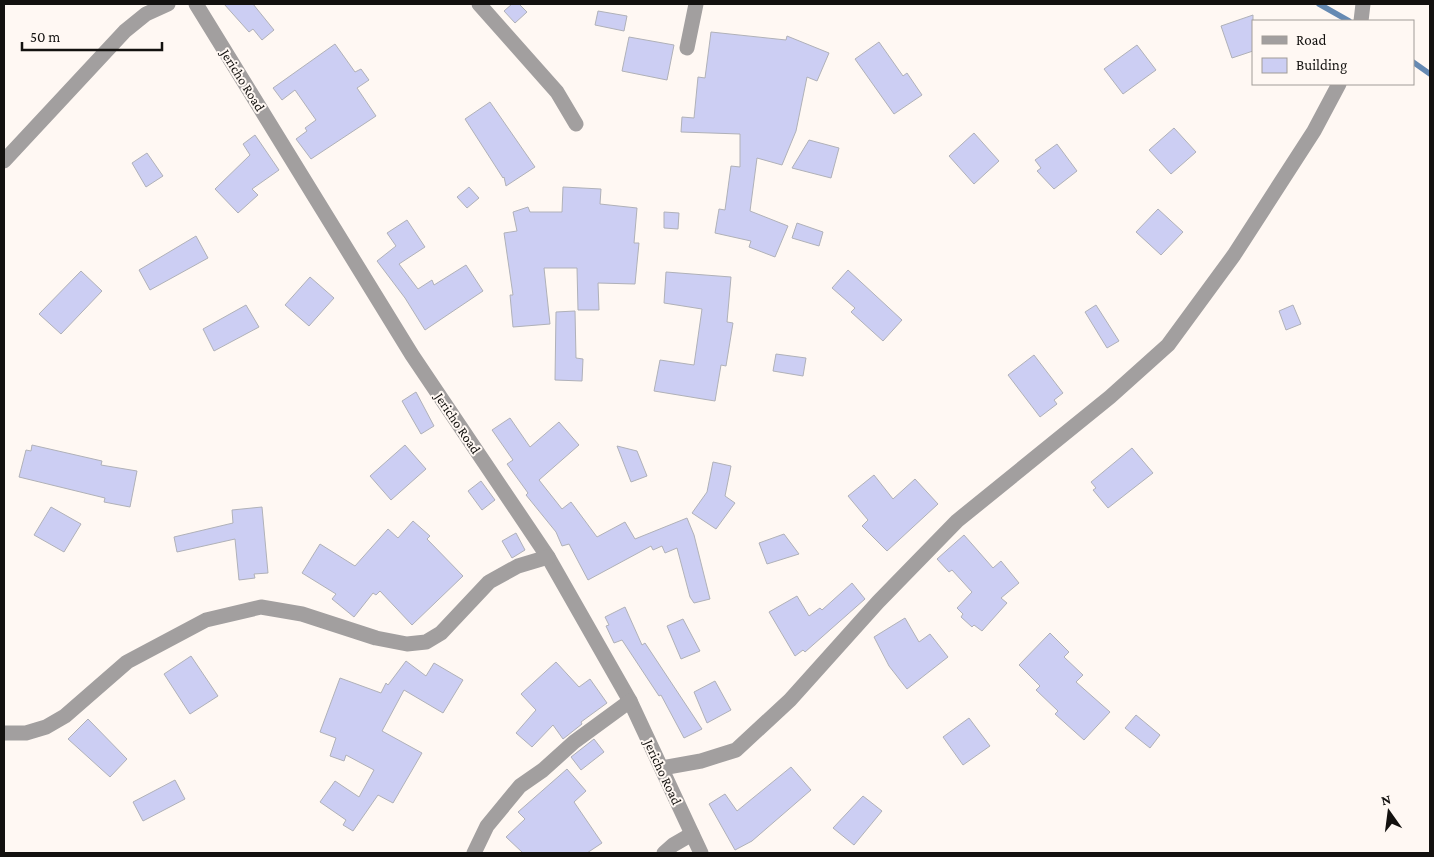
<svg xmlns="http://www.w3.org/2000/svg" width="1434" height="857" viewBox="0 0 1434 857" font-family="'Crimson Pro',serif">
	<rect width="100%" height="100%" fill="#fff8f3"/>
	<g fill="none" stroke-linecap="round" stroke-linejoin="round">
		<g stroke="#668ab3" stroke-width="5.5">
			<path d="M1319 4 1349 21"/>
			<path d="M1413 62 1430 74"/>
		</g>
	</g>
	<g fill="#cccef3" stroke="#b0b1b8">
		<path d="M224 4H253L274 30 262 40 253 29 249 32Z"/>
		<path d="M512 4H519L527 12 515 23 504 11Z"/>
		<path d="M598 11 627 16 624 31 595 25Z"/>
		<path d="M1253 15V51L1232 58 1221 26Z"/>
		<path d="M711 32 786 40 787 36 829 53 817 81 807 77 796 131 782 165 757 158 750 211 788 226 775 257 749 247 751 241 715 233 719 209 725 210 731 166 740 167V134L681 132 682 117 694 118 698 77 705 78Z"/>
		<path d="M629 37 674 45 667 80 622 71Z"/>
		<path d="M879 42 903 76 907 73 922 95 894 114 855 59Z"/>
		<path d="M335 44 355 72 361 69 369 80 357 88 376 116 311 159 296 139 307 131 305 128 316 120 295 90 282 100 273 88Z"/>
		<path d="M1137 45 1156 70 1123 94 1104 69Z"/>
		<path d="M490 102 535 167 506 186 504 177 503 178 465 119Z"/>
		<path d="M1174 128 1196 152 1171 174 1149 150Z"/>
		<path d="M974 133 999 161 974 184 949 156Z"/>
		<path d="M255 135 279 170 252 189 258 195 238 213 215 189 250 155 243 144Z"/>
		<path d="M809 140 839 148 831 178 792 168Z"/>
		<path d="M1057 144 1077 171 1054 189 1037 171 1041 168 1035 160Z"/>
		<path d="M147 153 163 176 146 187 132 163Z"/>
		<path d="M469 187 479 198 467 208 457 197Z"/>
		<path d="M563 187 601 189 600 204 637 208 634 243H639L635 284 598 283 599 310H578L577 268H544L550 324 513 327 510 295H513L504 233 517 231 513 212 528 207 530 212H562Z"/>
		<path d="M1158 209 1183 232 1161 255 1136 232Z"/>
		<path d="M664 212 679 213 678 229 664 228Z"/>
		<path d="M407 220 425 247 399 264 418 289 432 280 434 285 466 265 483 291 425 330 405 298 377 261 396 246 387 233Z"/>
		<path d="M797 223 823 232 819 246 792 238Z"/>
		<path d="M196 236 208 258 150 290 139 270Z"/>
		<path d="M848 270 902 320 883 341 851 312 855 308 832 288Z"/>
		<path d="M81 271 102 291 61 334 39 314Z"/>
		<path d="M666 272 731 277 727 322 733 323 726 366 721 365 715 401 654 391 660 360 694 365 702 309 664 303Z"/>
		<path d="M310 277 334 298 309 326 285 305Z"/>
		<path d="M246 305 259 327 214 351 203 329Z"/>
		<path d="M1096 305 1119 341 1107 348 1085 312Z"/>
		<path d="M1293 305 1301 324 1286 330 1279 311Z"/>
		<path d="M575 311 576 358 583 359 582 381 555 380 556 312Z"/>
		<path d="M776 354 806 358 803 376 773 371Z"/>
		<path d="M1034 355 1063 393 1054 400 1057 404 1040 417 1008 375Z"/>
		<path d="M416 392 434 426 421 434 402 401Z"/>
		<path d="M510 418 530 447 559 422 579 445 539 480 562 509 571 502 597 537 625 522 635 539 687 518 694 535 710 599 694 603 690 597 677 548 665 553 662 546 653 550 651 546 588 580 569 544 562 546 556 532 526 495 528 493 507 464 513 460 492 430Z"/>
		<path d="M32 445 102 461 101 465 137 471 130 507 104 502 105 498 19 477 26 450 31 451Z"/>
		<path d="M405 445 426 469 391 500 370 476Z"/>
		<path d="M617 446 637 451 647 476 631 482Z"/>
		<path d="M1132 448 1153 473 1108 508 1093 490 1096 488 1091 482Z"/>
		<path d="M713 462 731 466 725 496 735 503 716 529 692 513 707 492Z"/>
		<path d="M874 475 893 499 915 479 938 504 887 551 862 526 868 520 848 496Z"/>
		<path d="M481 481 495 500 482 510 468 491Z"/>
		<path d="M51 507 81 524 64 552 34 535Z"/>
		<path d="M262 507 268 573 254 574 255 578 239 580 235 539 177 552 174 537 233 523 232 510Z"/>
		<path d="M413 521 430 536 427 539 463 576 412 625 380 591 376 595 373 593 354 617 332 599 336 594 302 573 320 544 355 566 388 529 398 538Z"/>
		<path d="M516 533 525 550 512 558 502 541Z"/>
		<path d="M784 534 799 554 767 564 759 543Z"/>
		<path d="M964 535 993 568 1001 561 1019 583 1001 598 1007 603 982 631 974 625 972 627 961 617 963 614 957 608 972 592 952 570 949 572 937 559Z"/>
		<path d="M852 583 865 599 805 652 803 650 795 656 769 612 797 596 809 616 820 608 822 610Z"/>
		<path d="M625 607 642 645 645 643 702 729 684 738 661 695 659 696 622 640 614 643 606 626 609 625 605 617Z"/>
		<path d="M905 618 919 642 930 634 948 657 907 689 889 666 874 637Z"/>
		<path d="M683 619 700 651 681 659 667 626Z"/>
		<path d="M1050 633 1069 652 1064 657 1083 675 1076 682 1110 712 1084 740 1055 714 1058 711 1036 690 1040 686 1019 665Z"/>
		<path d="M191 656 218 696 190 714 164 674Z"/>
		<path d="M406 661 426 676 434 663 463 680 443 713 404 690 382 731 422 753 393 803 378 795 353 831 343 825 346 820 320 802 335 781 359 797 374 770 346 755 344 761 330 756 336 738 320 732 340 678 381 693 386 683 388 685Z"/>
		<path d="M556 662 579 687 590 679 607 703 581 722 582 724 563 739 553 725 532 747 516 733 536 710 521 694Z"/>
		<path d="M715 681 731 710 707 723 694 692Z"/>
		<path d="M1136 715 1160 735 1150 748 1125 728Z"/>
		<path d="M969 718 990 746 963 765 943 737Z"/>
		<path d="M88 719 127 759 110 777 68 739Z"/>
		<path d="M594 739 604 752 581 770 571 757Z"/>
		<path d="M791 767 811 790 752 841 735 850 709 804 725 794 737 811Z"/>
		<path d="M567 769 586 791 574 802 602 843 587 853H523L506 837 525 819 518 812Z"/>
		<path d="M175 780 185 799 143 821 133 802Z"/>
		<path d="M863 796 882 811 854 845 833 828Z"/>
	</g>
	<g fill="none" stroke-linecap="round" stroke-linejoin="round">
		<g stroke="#a29f9f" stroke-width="15">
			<path d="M196 4 412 355 548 557 630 701 701 853"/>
			<path d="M479 4 557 92 576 124"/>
			<path d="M1361 21 1363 4"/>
			<path d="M687 48 696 4"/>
			<path d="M4 161 125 31 146 14 168 4"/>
			<path d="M4 733H26L46 727 65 716 127 662 206 620 261 607 302 614 376 638 407 644 426 642 441 633 489 582 518 566 548 557"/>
			<path d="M662 768 701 761 736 750 790 700 878 602 957 521 1110 397 1168 345 1234 255 1314 131 1339 84"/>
			<path d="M474 853 487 826 520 786 543 770 574 742 630 701"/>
			<path d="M664 853 673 845 692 834"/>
		</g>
	</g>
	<g text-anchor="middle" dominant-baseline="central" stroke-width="4" stroke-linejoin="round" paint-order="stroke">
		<g font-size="14" fill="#13110f" stroke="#fff8f3">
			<text transform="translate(243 80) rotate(58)">Jericho Road</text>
			<text transform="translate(458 423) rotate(56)">Jericho Road</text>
			<text transform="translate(663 772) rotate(65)">Jericho Road</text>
		</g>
	</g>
	<rect width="1434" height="857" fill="none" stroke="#13110f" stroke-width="10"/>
	<rect x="1252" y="20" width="162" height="65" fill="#fff8f3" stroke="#a19c98"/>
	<rect x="1262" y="36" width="25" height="8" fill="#a29f9f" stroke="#a19c98"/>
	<text x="1296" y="45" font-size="15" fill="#13110f">Road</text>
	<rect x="1262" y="58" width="25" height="15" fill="#cccef3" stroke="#a19c98"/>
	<text x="1296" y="70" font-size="15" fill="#13110f">Building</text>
	<g transform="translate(1389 812) rotate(346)" stroke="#fff8f3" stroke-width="4" paint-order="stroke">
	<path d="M0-4L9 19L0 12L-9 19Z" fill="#13110f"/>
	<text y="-8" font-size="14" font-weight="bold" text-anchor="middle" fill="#13110f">N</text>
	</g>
	<path d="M22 42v8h140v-8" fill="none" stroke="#13110f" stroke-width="2.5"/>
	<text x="30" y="42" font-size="15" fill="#13110f" stroke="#fff8f3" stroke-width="4" paint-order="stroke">50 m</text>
</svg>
